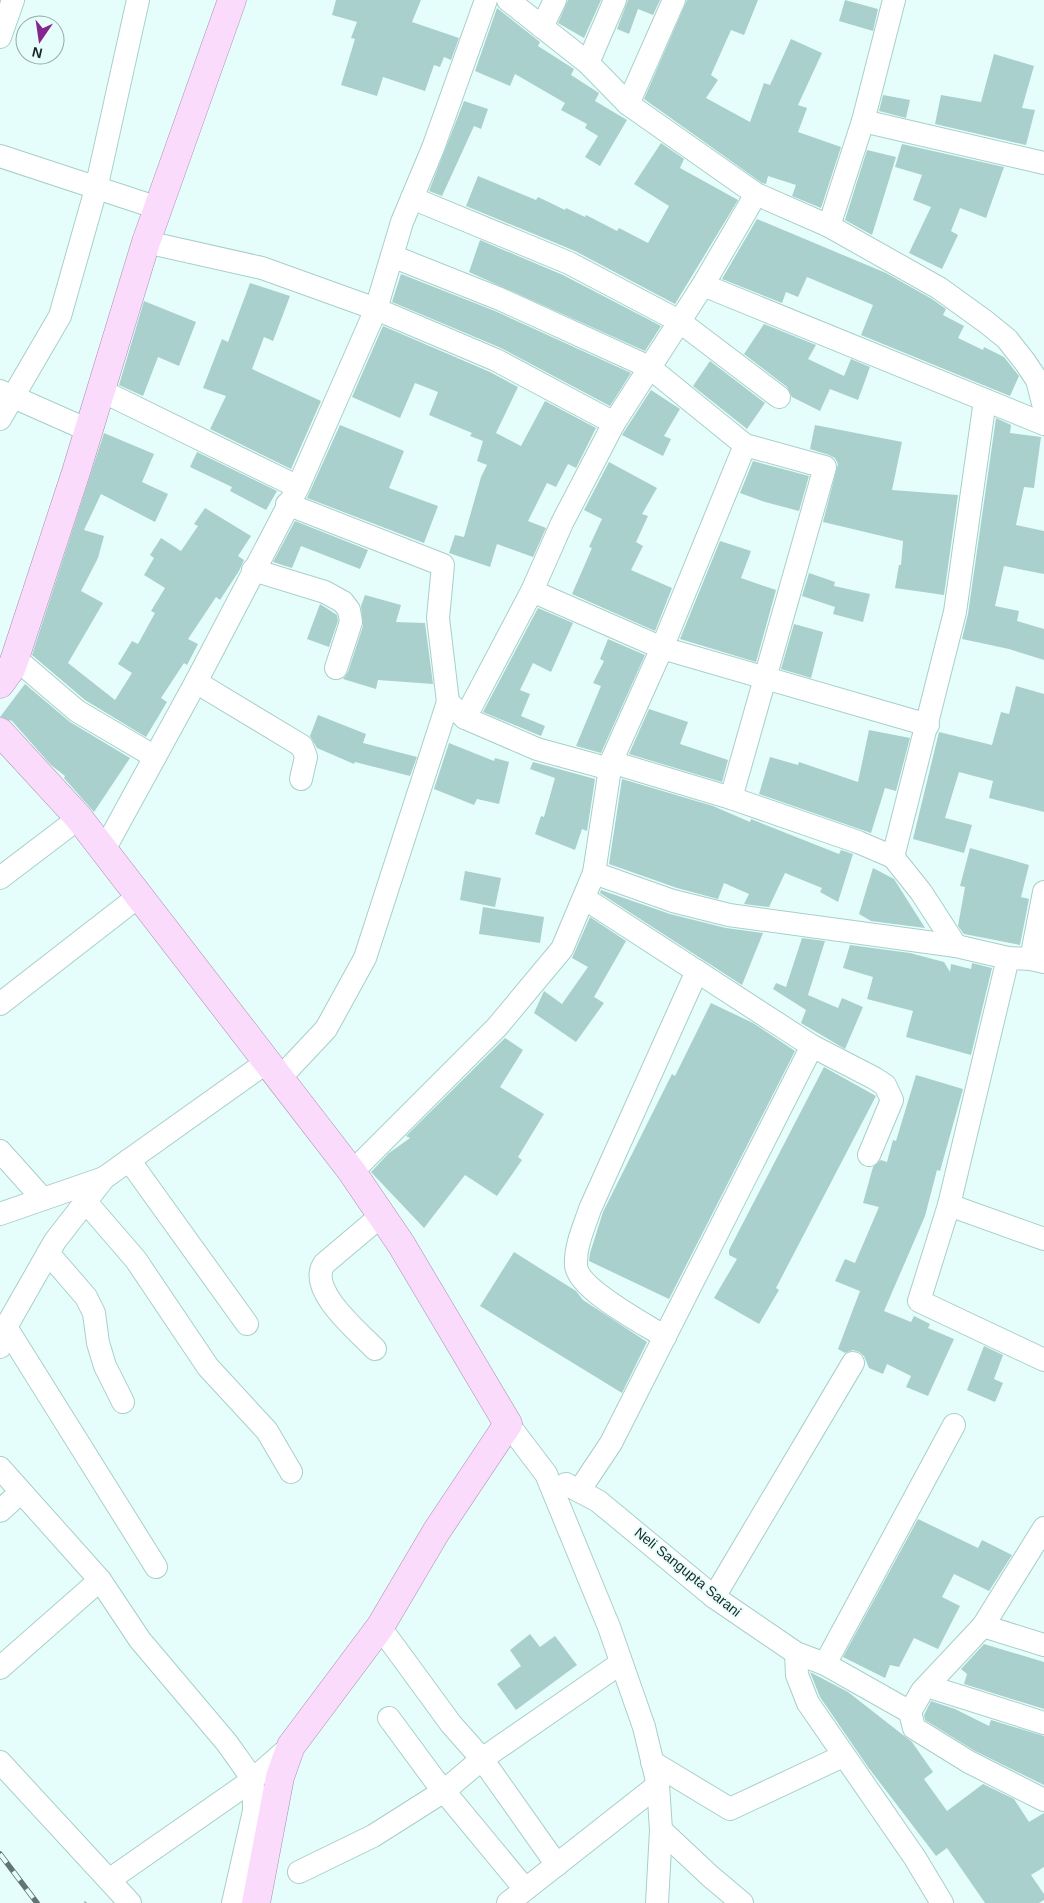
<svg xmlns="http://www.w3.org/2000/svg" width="1044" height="1903" viewBox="0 0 1044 1903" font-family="Arial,sans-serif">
	<rect width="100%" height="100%" fill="#e6fefb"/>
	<g fill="#a9d0cc">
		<path d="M336 0H421L412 22 459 38 451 60 444 57 440 67 434 65 425 91 383 77 377 96 341 85 355 39 351 38 357 22 332 15Z"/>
		<path d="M568 0H601L584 38 558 23Z"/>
		<path d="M628 0H660L653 15 638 9 629 34 617 29Z"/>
		<path d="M687 0H758L744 35 731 30 711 75 718 80 706 98 750 122 764 83 770 85 791 39 822 53 798 105 807 108 798 132 841 147 821 208 792 196 796 185 768 176 766 184 762 183 644 99Z"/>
		<path d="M845 0 878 9 873 31 839 21Z"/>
		<path d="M497 8 540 42 538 46 574 69 571 75 599 93 595 101 627 120 600 166 585 157 598 136 585 128 587 124 561 110 565 103 515 74 510 86 475 71Z"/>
		<path d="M994 54 1034 66 1022 108 1035 110 1026 145 935 124 941 95 981 102Z"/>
		<path d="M883 95 910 100 906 118 879 111Z"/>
		<path d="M464 101 488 109 481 129 474 126 442 196 429 191Z"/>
		<path d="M661 143 684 159 680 168 738 200 675 304 575 251 466 206 478 176 536 200 538 197 565 210 566 208 585 217 586 215 617 231 619 228 648 243 669 206 634 184Z"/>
		<path d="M902 144 1004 167 986 218 960 208 951 231 958 235 942 269 909 253 931 207 913 200 922 175 895 167Z"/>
		<path d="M867 150 896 157 872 235 845 220Z"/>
		<path d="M757 219 886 273 932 299 946 309 943 315 964 326 958 338 983 350 984 347 1004 357 1019 376 1010 396 861 335 873 305 807 277 798 297 786 292 782 303 722 279Z"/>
		<path d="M480 240 563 275 661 326 645 351 469 272Z"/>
		<path d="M401 274 495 311 631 373 610 406 501 348 392 302Z"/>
		<path d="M250 283 290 296 273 341 264 337 252 369 321 401 291 469 210 429 226 396 203 388 222 339 228 342Z"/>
		<path d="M144 301 196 322 179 366 158 357 143 396 119 385Z"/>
		<path d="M764 324 816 345 808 359 844 376 851 359 870 367 858 400 830 389 820 411 792 397 787 387 744 354Z"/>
		<path d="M383 326 490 372 518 387 496 433 521 446 545 401 596 428 576 468 568 464 556 487 547 483 528 521 546 528 533 557 497 544 490 567 449 553 455 535 464 537 481 477 487 465 477 461 483 441 470 436 472 433 429 415 438 392 415 383 400 418 352 397Z"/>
		<path d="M710 361 765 403 747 429 693 386Z"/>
		<path d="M651 390 680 409 664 436 671 439 663 456 622 435Z"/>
		<path d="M996 418 1011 425 1010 433 1041 437 1034 488 1024 487 1016 525 1044 531V574L1004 566 995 606 1019 611 1017 621 1044 629V660L1009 649 962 639 968 614Z"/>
		<path d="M340 425 404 451 389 488 438 506 424 543 307 498Z"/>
		<path d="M815 425 902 442 892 490 958 495 944 595 895 588 899 565H901L903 541 823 522 838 464 835 458 829 455 810 449Z"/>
		<path d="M104 433 154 454 142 482 168 494 155 522 101 494 84 530 104 536 98 558 81 591 103 603 68 663 115 700 132 673 118 664 132 641 138 644 155 613 151 611 165 588 144 575 154 558 150 555 161 538 181 551 198 526 194 524 205 508 251 536 238 556 244 560 239 571 220 600 216 597 188 639 198 644 187 665 184 663 161 698 167 702 146 737 85 700 32 655Z"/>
		<path d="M197 452 277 491 266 510 230 491 232 487 190 467Z"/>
		<path d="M753 461 809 476 799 511 765 502 740 493Z"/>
		<path d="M609 462 657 488 642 514 648 516 636 542 643 546 631 570 672 588 655 631 572 594 592 548 589 547 602 519 584 510Z"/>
		<path d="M295 521 368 550 360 569 301 546 292 568 273 562Z"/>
		<path d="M720 541 751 551 741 578 776 590 756 662 680 639Z"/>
		<path d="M809 573 835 582 834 586 870 594 863 622 833 614 835 607 802 596Z"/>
		<path d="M365 595 401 605 396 622 425 623 433 684 378 680 376 689 343 679 348 672 363 626 361 606Z"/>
		<path d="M320 604 337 615 338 621 329 647 307 639Z"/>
		<path d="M538 608 573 623 551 672 533 663 520 690 530 694 521 716 545 726 541 736 483 712Z"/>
		<path d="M794 624 823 632 811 678 781 669Z"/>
		<path d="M608 639 645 655 601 753 576 746 601 686 593 683 604 661 600 659Z"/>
		<path d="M25 684 70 722 130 758 94 812 64 778 65 776 51 765 12 721 0 717Z"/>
		<path d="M1016 686 1044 694V812L989 798 993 781 959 772 945 818 972 825 964 853 913 839 939 732 992 745 1001 712 1009 714Z"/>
		<path d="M649 709 688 722 680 744 728 760 722 782 629 754Z"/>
		<path d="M318 715 366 734 363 743 417 757 410 776 355 762 354 764 317 748 310 736Z"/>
		<path d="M869 730 910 738 896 791 885 788 871 833 759 794 770 757 798 765 799 762 858 782Z"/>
		<path d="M449 743 494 761 495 758 509 762 499 804 477 799 474 805 434 789Z"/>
		<path d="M533 762 595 779 587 831 582 829 575 850 535 834 541 816 544 817 555 778 530 769Z"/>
		<path d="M622 779 713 806 750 822 751 819 839 854 841 850 853 854 838 902 820 892 822 888 785 873 769 907 744 904 749 894 724 883 718 899 677 888 609 864Z"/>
		<path d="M970 848 1029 865 1021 897 1029 899 1020 945 964 934 958 926 965 887 960 886Z"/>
		<path d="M873 868 894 879 925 928 871 921 859 914Z"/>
		<path d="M465 871 501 878 495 907 460 900Z"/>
		<path d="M601 890 670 914 726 928 763 933 742 985 600 893Z"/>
		<path d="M483 907 544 917 540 943 479 934Z"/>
		<path d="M590 917 626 941 594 997 604 1003 576 1042 534 1013 544 991 562 1004 588 967 572 958Z"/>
		<path d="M802 938 825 941 808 995 838 1008 842 998 863 1007 845 1049 801 1023 806 1010 773 989 776 983 786 987Z"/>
		<path d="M850 945 910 953 944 962 950 972 951 964 971 969 972 963 992 968 971 1055 906 1037 913 1011 867 999 873 977 843 968Z"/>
		<path d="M711 1003 753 1023 795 1051 669 1299 589 1261 590 1253 603 1212 672 1074 675 1076Z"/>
		<path d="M505 1038 523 1050 500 1087 544 1114 518 1157 522 1160 497 1196 465 1175 424 1228 371 1172 389 1153 410 1138 406 1136Z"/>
		<path d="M824 1067 876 1096 776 1288 779 1290 759 1324 714 1298 737 1259 729 1255V1250Z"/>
		<path d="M916 1075 963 1089 940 1171 937 1170 925 1216 884 1311 911 1322 914 1316 930 1324 928 1328 954 1339 928 1396 906 1387 911 1376 887 1364 883 1374 869 1368 864 1356 859 1352 853 1350 845 1353 838 1349 860 1291 835 1281 845 1259 855 1263 879 1207 863 1203 873 1167 881 1160 887 1162 893 1140 896 1141Z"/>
		<path d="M514 1252 576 1291 583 1300 647 1342 622 1393 480 1306Z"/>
		<path d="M984 1346 1003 1355 994 1379 1003 1383 995 1402 967 1390Z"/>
		<path d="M918 1519 978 1548 982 1540 1012 1555 989 1591 954 1574 942 1597 960 1606 938 1649 914 1638 899 1667 890 1665 885 1678 843 1657Z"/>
		<path d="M530 1634 540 1647 555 1636 577 1665 516 1710 497 1684 521 1666 510 1650Z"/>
		<path d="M984 1644 1044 1662V1709L964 1684 967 1674 961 1669Z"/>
		<path d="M810 1672 848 1692 912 1742 933 1772 924 1779 947 1811 983 1784 1014 1799 1029 1822 1044 1813V1867L1031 1875 1044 1894V1900L1039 1903H985L947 1848 936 1856 868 1767 820 1697Z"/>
		<path d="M931 1701 955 1709 989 1726 991 1720 1044 1736V1785L975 1751 925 1720 924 1715Z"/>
	</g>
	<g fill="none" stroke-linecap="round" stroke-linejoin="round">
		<defs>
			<g id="minor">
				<path d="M508 0 588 63 628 104 756 194 829 226 939 288 986 322 1007 339 1025 362 1037 380 1044 407"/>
				<path d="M542 27 555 0"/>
				<path d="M0 37 13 0"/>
				<path d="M588 63 615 0"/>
				<path d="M628 104 674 0"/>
				<path d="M863 121 1044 163"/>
				<path d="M0 156 158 208"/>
				<path d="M412 198 569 263 679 321 779 397"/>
				<path d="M829 226 863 121 894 0"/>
				<path d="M146 242 262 268 376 309 496 360 614 423"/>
				<path d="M703 285 1044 424"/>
				<path d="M100 390 298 487"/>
				<path d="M0 391 88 430"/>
				<path d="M0 419 60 316 96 189 138 0"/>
				<path d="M287 504 443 565 438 618 448 702 465 718 537 749 610 769"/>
				<path d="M253 570 325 592 343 602 349 610 351 622 336 668"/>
				<path d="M532 591 662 648 928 725"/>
				<path d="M15 658 77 711 155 757"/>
				<path d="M196 682 302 746 306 757 301 779"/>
				<path d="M465 718 532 591 562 523 614 423 703 285 756 194"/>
				<path d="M611 762 731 798 858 842 893 857 921 892 956 946"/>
				<path d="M731 798 825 467 745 445"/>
				<path d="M104 850 196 682 298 487 376 309 402 222 433 148 486 0"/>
				<path d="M893 857 955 612 985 400"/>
				<path d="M594 873 673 901 729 915 956 946 1008 958 1031 959 1044 962"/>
				<path d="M0 878 79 818"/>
				<path d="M584 898 812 1046 874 1078 885 1085 892 1100 869 1155"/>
				<path d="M1008 958 949 1205 919 1301 1044 1360"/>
				<path d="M1031 959 1044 892"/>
				<path d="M0 1004 139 896"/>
				<path d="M280 1078 326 1029 365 958 448 702"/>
				<path d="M0 1151 43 1199"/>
				<path d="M129 1160 247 1324"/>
				<path d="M352 1172 497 1027 562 949 594 873 611 762 662 648 745 445 649 367 500 299 392 256"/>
				<path d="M86 1202 136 1260 208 1367 267 1431 291 1472"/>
				<path d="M949 1205 1044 1239"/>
				<path d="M0 1214 104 1178"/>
				<path d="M48 1253 86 1297 94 1313 98 1343 105 1366 123 1402"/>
				<path d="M6 1327 156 1567"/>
				<path d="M665 1337C645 1324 577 1289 576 1265 575 1246 584 1227 590 1209L697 971"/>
				<path d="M0 1347 6 1327 55 1241 104 1178 267 1062"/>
				<path d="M375 1349C358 1331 307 1290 324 1264L382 1215"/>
				<path d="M508 1424 546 1474 609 1627 644 1727 658 1785 661 1830 657 1903"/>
				<path d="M0 1468 100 1580 140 1640 227 1743 249 1774 254 1791V1811L233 1903"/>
				<path d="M566 1484 598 1501 714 1597 796 1653 825 1664 910 1712"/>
				<path d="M579 1491 611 1443 812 1046"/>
				<path d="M0 1511 21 1492"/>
				<path d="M1044 1528 983 1626 922 1691 910 1712 914 1728 969 1762 1044 1800"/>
				<path d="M714 1597 853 1363"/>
				<path d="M983 1626 1044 1645"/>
				<path d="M380 1627 451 1724 482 1759 557 1865"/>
				<path d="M796 1653 797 1675 808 1703 915 1858 942 1903"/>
				<path d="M825 1664 954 1425"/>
				<path d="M0 1668 100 1580"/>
				<path d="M927 1686 1044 1723"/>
				<path d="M389 1718 434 1779 525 1889"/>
				<path d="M0 1762 130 1903"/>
				<path d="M652 1762 730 1809 843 1756"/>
				<path d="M661 1830 710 1876 742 1903"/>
				<path d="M299 1872 373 1836 444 1791 482 1759 621 1663"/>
				<path d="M109 1880 251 1781 291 1746"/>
				<path d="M508 1903 658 1785"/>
			</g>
			<g id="major">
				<path d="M0 684 11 669 15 658 76 472 146 242 232 0"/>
				<path d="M0 732 79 818 352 1172 401 1244 508 1424 436 1532 380 1627 291 1746 280 1777 256 1903"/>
			</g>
		</defs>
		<use href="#minor" stroke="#a8cfca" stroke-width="24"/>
		<use href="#major" stroke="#a98caf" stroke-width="29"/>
		<path stroke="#97aba9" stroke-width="3" stroke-dasharray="4 4" stroke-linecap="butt" d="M85 1903 86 1902"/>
		<use href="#minor" stroke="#fff" stroke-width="22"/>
		<use href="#major" stroke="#fadbfb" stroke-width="28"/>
		<defs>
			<path id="rail" d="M0 1854 37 1903"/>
		</defs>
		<use href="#rail" stroke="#627473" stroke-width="5.5"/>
		<use href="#rail" stroke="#e6fefb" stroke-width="4" stroke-dasharray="11" stroke-linecap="butt"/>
	</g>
	<g text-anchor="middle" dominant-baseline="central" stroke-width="4" stroke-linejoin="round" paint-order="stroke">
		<g font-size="14" fill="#182726" stroke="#e6fefb">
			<text transform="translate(688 1572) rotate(39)">Neli Sangupta Sarani</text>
		</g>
	</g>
	<g transform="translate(40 40) rotate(193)"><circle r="24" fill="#e6fefb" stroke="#94a8a6"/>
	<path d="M0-4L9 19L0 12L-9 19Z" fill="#87258e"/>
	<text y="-8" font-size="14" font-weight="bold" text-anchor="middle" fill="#182726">N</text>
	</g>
</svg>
